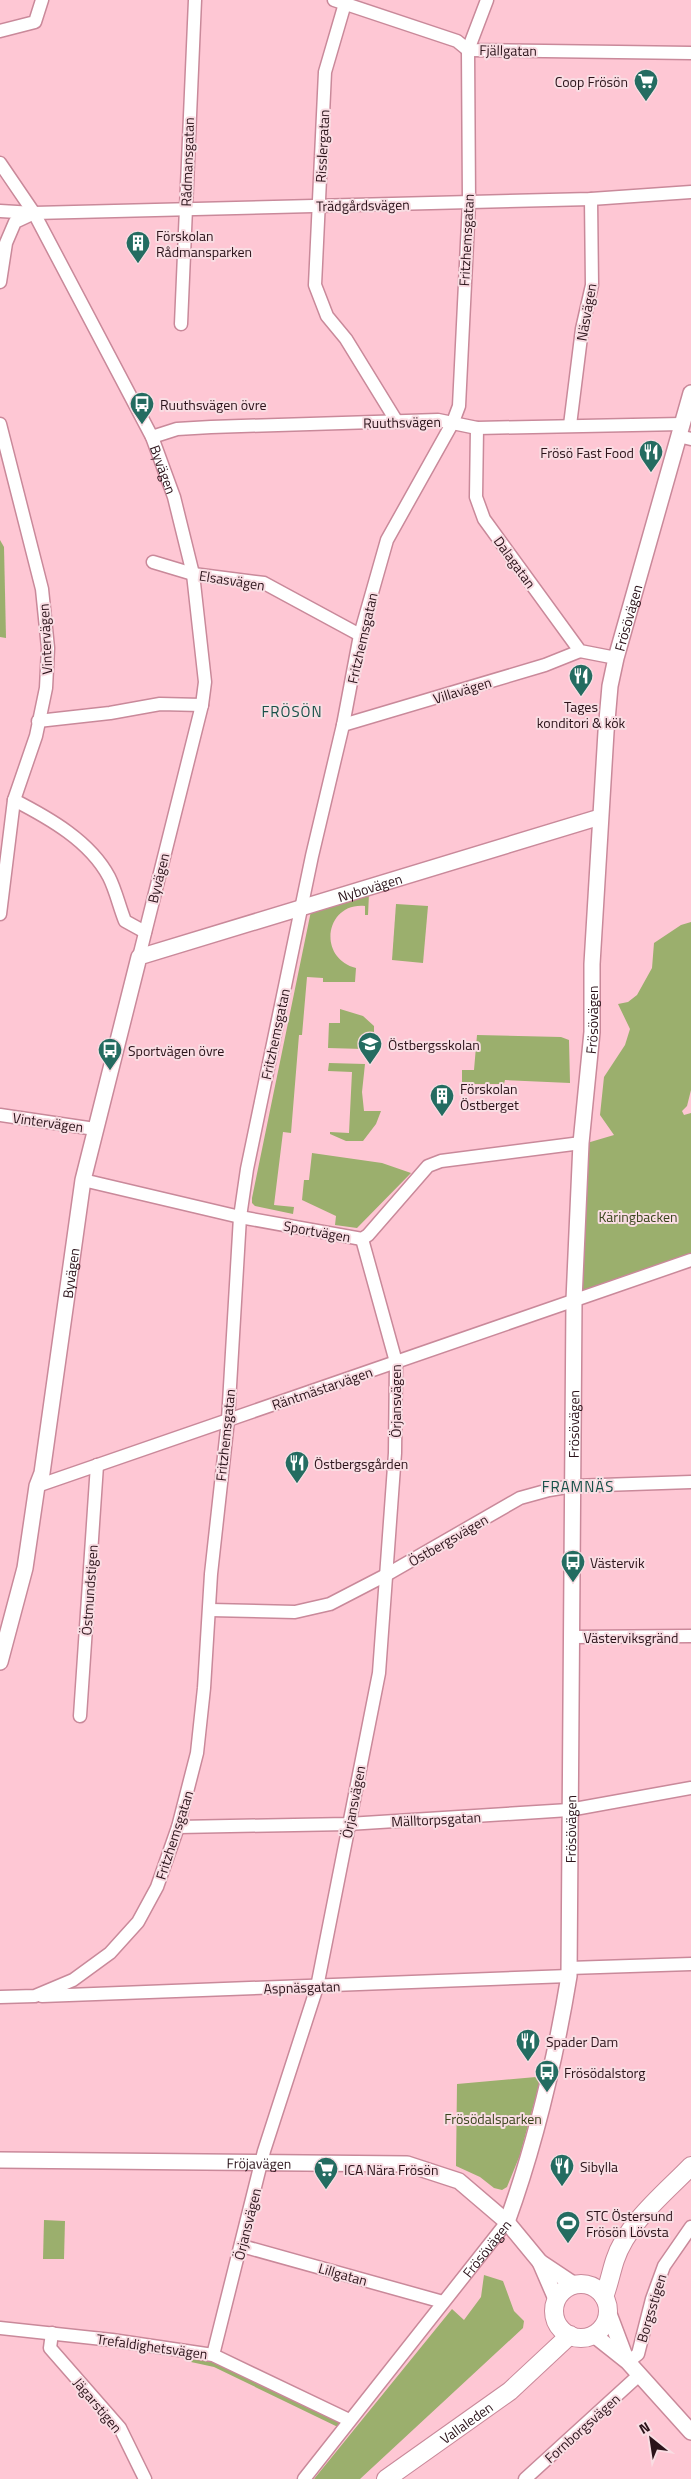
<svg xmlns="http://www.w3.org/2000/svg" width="691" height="2479" viewBox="0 0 691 2479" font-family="'Titillium Web',sans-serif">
	<rect width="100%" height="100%" fill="#fec7d4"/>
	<g fill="#9baf6d">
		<path d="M0 540 4 547 6 638 0 637Z"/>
		<path d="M369 894 368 915H365V906C326 902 316 957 356 968L355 982H323V978L307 977 302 1035H299L291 1133 283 1132 274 1205 294 1207 293 1214 255 1206 252 1203V1198L311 911Z"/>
		<path d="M396 904 428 906 423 963 392 960Z"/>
		<path d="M691 922V1090L687 1106 682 1111 684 1115 691 1113V1256L580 1295 587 1143 614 1135 600 1115 604 1077 625 1045 630 1029 618 1004 628 1002 637 995 652 968 654 943 681 925Z"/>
		<path d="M340 1009 363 1016 374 1026V1036L363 1049 328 1048 329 1023H340Z"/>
		<path d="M477 1035 561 1037 569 1040 570 1083 505 1080 504 1084H462V1070H474Z"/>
		<path d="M329 1063 365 1064 362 1092 364 1111H381L376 1124 363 1141H346L330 1134V1132L349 1133 352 1072 328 1071Z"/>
		<path d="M312 1153 382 1163 411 1173 357 1228 335 1225 336 1216 302 1200 304 1180H309Z"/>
		<path d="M536 2077 540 2081 539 2085 520 2155 507 2187 502 2190 494 2188 480 2177 456 2166 457 2084Z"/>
		<path d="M44 2220 65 2221 64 2259H43Z"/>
		<path d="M484 2275 503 2281 514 2311 524 2321 523 2328 360 2479H314L452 2309 464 2320 481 2297Z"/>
		<path d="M193 2353 349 2420 342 2429 214 2367 191 2362Z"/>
	</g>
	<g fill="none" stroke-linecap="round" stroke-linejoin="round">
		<defs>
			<g id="minor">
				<path d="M334 0 457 41 468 50 691 53"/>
				<path d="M346 0 325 72 315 285 327 316 346 339 397 422"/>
				<path d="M0 31 35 22 42 0"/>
				<path id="s1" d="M0 163 34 213 152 437 174 497 193 574 205 682 202 705 139 957"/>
				<path d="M0 211 34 213 591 199 691 192"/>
				<path d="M0 282 6 243 15 222 32 214"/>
				<path d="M181 324 195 0"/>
				<path d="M0 424 42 589 48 648 46 688 36 736 14 800 0 914"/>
				<path d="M570 425 582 329 592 285 591 199"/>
				<path d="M477 428 476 497 484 519 580 651 616 658"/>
				<path d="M678 436 691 439"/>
				<path d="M152 437 177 429 211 427 438 420 477 428 682 424"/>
				<path d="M153 562 193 574 264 583 360 635"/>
				<path d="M38 721 110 713 160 704 202 705"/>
				<path d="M343 725 545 665 580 651"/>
				<path d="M14 800C49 818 90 841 109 877 116 891 119 906 125 921L145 932"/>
				<path d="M0 1115 95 1129"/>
				<path d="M83 1180 240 1217 362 1239 368 1235 428 1166 441 1161 581 1143"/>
				<path d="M37 1486 691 1260"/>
				<path d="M210 1610 295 1612 330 1604 386 1575 520 1498 549 1490 573 1486 691 1482"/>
				<path d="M572 1637 691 1636"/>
				<path d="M80 1716 97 1465"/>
				<path d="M178 1827 348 1824 569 1810 691 1788"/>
				<path d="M569 1968 691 1964"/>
				<path d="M42 1996 569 1976"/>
				<path d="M0 1997 35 1996 73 1980 110 1953 138 1922 157 1887 178 1827 197 1753 204 1688 211 1574 228 1420 240 1217 247 1169 312 856 343 725 360 635 387 540 453 422 459 406 469 202 468 50 487 0"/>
				<path d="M242 2246 443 2302"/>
				<path d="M0 2328 112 2340 213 2355 349 2420"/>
				<path d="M52 2333 50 2348 120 2428 145 2479"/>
				<path d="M213 2355 264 2151 317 1987 379 1673 395 1453 396 1362 362 1239"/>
				<path d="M628 2362 638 2354 652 2299 664 2266 691 2227"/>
				<path id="s2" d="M304 2479 507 2222"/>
				<path d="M525 2479 638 2376"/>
			</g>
			<g id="tertiary">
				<path id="s3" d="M0 1662 25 1568 37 1486 42 1473 83 1180 139 957 600 817"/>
				<path id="s4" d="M0 2160 407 2164 459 2181 507 2222 540 2262 573 2284"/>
				<path id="s5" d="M507 2222C536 2142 555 2061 569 1976L574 1300 581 1143 592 1032V964L606 732 610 686 616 658 691 393"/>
				<path d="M540 2262 556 2299"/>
				<path d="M609 2314 626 2359"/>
				<path d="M594 2335 628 2362 691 2432"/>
			</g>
			<g id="secondary">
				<circle cx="581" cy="2311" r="27"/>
				<path d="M604 2297C609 2284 611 2272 615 2260 627 2223 665 2193 691 2166"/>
				<path id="s6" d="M386 2479 510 2391 570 2335"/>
			</g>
		</defs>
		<use href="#minor" stroke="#c9899a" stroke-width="15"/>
		<use href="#tertiary" stroke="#c9899a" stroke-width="18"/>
		<use href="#secondary" stroke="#c9899a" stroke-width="20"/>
		<use href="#minor" stroke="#fff" stroke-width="12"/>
		<use href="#tertiary" stroke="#fff" stroke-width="15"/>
		<use href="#secondary" stroke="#fff" stroke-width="18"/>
	</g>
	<defs>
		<symbol id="supermarket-pin" viewBox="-11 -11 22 30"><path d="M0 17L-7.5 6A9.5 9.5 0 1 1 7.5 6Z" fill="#246c61" stroke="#f9dde3"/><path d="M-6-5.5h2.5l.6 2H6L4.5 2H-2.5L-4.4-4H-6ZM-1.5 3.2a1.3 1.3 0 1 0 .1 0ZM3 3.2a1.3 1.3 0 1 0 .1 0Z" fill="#fff"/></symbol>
		<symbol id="building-pin" viewBox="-11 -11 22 30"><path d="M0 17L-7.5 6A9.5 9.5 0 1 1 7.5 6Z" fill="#246c61" stroke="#f9dde3"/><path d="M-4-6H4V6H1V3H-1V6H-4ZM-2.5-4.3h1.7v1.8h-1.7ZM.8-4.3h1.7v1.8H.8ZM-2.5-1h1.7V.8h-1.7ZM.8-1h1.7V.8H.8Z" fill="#fff"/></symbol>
		<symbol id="bus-pin" viewBox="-11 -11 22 30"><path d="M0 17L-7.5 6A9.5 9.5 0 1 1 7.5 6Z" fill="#246c61" stroke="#f9dde3"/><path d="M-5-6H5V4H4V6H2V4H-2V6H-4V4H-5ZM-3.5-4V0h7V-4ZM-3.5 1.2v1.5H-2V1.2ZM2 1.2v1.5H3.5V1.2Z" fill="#fff"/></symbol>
		<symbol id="restaurant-pin" viewBox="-11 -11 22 30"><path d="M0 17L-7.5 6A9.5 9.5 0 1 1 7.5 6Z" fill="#246c61" stroke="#f9dde3"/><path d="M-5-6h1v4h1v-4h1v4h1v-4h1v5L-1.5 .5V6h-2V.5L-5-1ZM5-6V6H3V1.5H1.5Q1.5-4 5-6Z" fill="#fff"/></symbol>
		<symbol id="school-pin" viewBox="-11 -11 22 30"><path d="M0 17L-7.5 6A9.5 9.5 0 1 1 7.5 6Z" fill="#246c61" stroke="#f9dde3"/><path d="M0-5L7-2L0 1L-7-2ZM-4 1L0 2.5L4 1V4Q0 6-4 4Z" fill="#fff"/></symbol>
		<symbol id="stadium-pin" viewBox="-11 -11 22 30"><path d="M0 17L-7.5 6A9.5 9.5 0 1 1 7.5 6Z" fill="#246c61" stroke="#f9dde3"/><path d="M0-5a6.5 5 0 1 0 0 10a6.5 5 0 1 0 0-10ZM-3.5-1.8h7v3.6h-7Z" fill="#fff"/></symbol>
	</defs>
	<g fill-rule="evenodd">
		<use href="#supermarket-pin" x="632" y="67" width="28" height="38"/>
		<use href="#building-pin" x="124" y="229" width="28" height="38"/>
		<use href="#bus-pin" x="128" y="390" width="28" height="38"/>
		<use href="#restaurant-pin" x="637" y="438" width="28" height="38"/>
		<use href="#restaurant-pin" x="567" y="662" width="28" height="38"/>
		<use href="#school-pin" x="356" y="1030" width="28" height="38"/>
		<use href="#bus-pin" x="96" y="1036" width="28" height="38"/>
		<use href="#building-pin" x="428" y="1082" width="28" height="38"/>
		<use href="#restaurant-pin" x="283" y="1449" width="28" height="38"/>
		<use href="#bus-pin" x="559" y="1548" width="28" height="38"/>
		<use href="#restaurant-pin" x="514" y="2027" width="28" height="38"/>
		<use href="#bus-pin" x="533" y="2058" width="28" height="38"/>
		<use href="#restaurant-pin" x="548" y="2152" width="28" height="38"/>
		<use href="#supermarket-pin" x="312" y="2155" width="28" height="38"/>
		<use href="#stadium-pin" x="554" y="2209" width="28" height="38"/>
	</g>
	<g text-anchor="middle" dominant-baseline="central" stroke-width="4" stroke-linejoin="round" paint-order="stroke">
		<g font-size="14" fill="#2b131a" stroke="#f9dde3">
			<text transform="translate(508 50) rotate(1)">Fjällgatan</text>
			<text transform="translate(322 146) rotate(-87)">Risslergatan</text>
			<text transform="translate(187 162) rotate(-88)">Rådmansgatan</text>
			<text transform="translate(363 205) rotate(-1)">Trädgårdsvägen</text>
			<text transform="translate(466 240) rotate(-87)">Fritzhemsgatan</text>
			<text transform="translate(586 312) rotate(-80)">Näsvägen</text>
			<text transform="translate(402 422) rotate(-1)">Ruuthsvägen</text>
			<text stroke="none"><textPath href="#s1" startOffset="348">Byvägen</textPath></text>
			<text transform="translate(515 562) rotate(54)">Dalagatan</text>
			<text transform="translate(232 580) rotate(9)">Elsasvägen</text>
			<text stroke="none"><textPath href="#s5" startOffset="1616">Frösövägen</textPath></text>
			<text transform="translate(362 638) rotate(-77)">Fritzhemsgatan</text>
			<text transform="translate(45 639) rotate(-93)">Vintervägen</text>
			<text transform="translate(462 690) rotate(-17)">Villavägen</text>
			<text transform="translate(158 878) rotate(-76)">Byvägen</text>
			<text stroke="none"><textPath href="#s3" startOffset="961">Nybovägen</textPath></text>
			<text stroke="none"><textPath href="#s5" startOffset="1211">Frösövägen</textPath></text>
			<text transform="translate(275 1034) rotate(-78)">Fritzhemsgatan</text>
			<text transform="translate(48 1122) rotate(8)">Vintervägen</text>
			<text transform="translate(317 1231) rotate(10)">Sportvägen</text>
			<text stroke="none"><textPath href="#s3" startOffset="396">Byvägen</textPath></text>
			<text transform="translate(322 1388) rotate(-19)">Räntmästarvägen</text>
			<text transform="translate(395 1401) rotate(-90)">Örjansvägen</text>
			<text stroke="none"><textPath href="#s5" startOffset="806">Frösövägen</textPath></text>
			<text transform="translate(225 1435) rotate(-84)">Fritzhemsgatan</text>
			<text transform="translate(448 1540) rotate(-30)">Östbergsvägen</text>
			<text transform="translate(89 1590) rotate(-86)">Östmundstigen</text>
			<text x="631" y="1637">Västerviksgränd</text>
			<text transform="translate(353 1802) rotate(-79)">Örjansvägen</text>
			<text transform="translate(436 1819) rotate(-3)">Mälltorpsgatan</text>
			<text stroke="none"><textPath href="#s5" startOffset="401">Frösövägen</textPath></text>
			<text transform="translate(174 1835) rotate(-72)">Fritzhemsgatan</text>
			<text transform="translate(302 1987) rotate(-2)">Aspnäsgatan</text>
			<text stroke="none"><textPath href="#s4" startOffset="259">Fröjavägen</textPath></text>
			<text transform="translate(247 2224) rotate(-76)">Örjansvägen</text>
			<text stroke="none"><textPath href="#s2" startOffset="294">Frösövägen</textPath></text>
			<text transform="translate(343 2274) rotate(16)">Lillgatan</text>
			<text transform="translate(651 2308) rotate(-73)">Borgsstigen</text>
			<text transform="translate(152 2346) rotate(8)">Trefaldighetsvägen</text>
			<text transform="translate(98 2405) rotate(50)">Jägarstigen</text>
			<text stroke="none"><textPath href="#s6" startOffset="98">Vallaleden</textPath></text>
			<text transform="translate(582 2428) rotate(-42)">Fornborgsvägen</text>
		</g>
		<g font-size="14" fill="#2b131a" stroke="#f9dde3" text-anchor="start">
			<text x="628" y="81" text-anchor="end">Coop Frösön</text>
			<text x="156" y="235">Förskolan<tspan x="156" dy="16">Rådmansparken</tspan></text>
			<text x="160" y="404">Ruuthsvägen övre</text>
			<text x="634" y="452" text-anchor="end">Frösö Fast Food</text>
			<text x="581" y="706" text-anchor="middle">Tages<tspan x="581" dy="16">konditori &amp; kök</tspan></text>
			<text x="388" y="1044">Östbergsskolan</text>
			<text x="128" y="1050">Sportvägen övre</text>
			<text x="460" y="1088">Förskolan<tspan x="460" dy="16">Östberget</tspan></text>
			<text x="314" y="1463">Östbergsgården</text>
			<text x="590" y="1562">Västervik</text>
			<text x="546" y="2041">Spader Dam</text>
			<text x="564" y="2072">Frösödalstorg</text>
			<text x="580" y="2166">Sibylla</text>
			<text x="344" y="2169">ICA Nära Frösön</text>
			<text x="586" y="2215">STC Östersund<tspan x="586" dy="16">Frösön Lövsta</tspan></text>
		</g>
		<g font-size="14" fill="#39441c" stroke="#f9dde3">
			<text x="638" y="1216">Käringbacken</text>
			<text x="493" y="2118">Frösödalsparken</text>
		</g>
		<g font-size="15" letter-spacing="1" fill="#175048" stroke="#f9dde3">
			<text x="292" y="711">FRÖSÖN</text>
			<text x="578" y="1486">FRAMNÄS</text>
		</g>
	</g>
	<g transform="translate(651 2439) rotate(330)" stroke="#f9dde3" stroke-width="4" paint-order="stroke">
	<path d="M0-4L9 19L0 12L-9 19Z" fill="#2b131a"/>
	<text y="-8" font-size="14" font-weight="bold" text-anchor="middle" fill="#2b131a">N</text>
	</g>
</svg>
